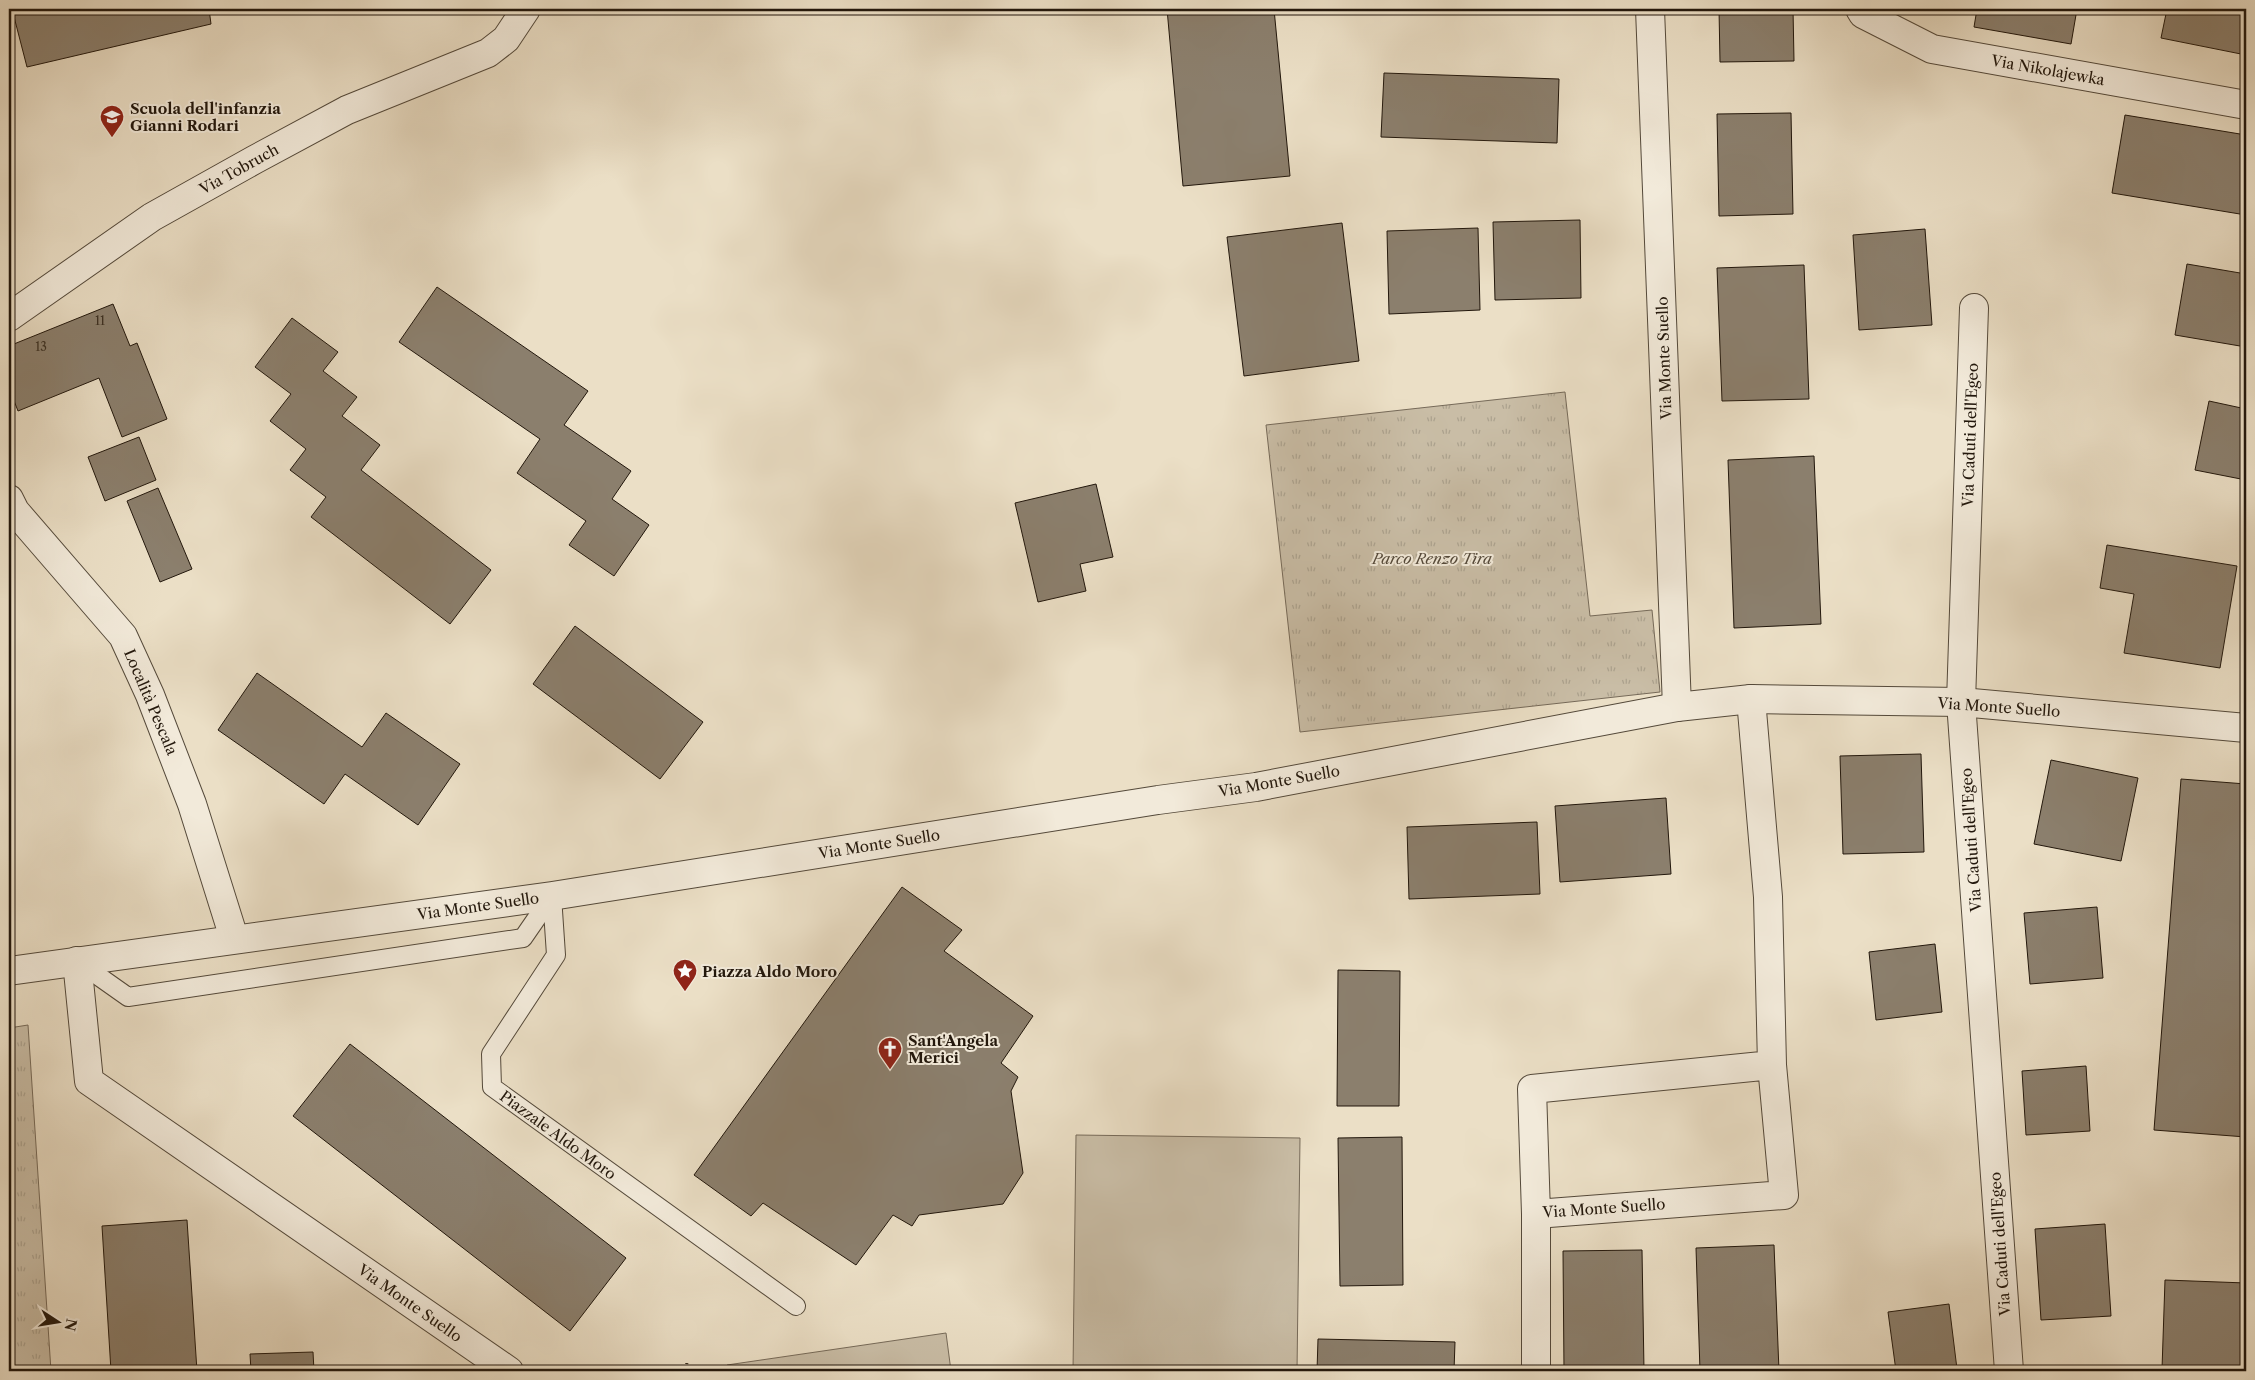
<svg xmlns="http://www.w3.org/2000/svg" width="2255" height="1380" viewBox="0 0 2255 1380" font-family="'Libre Caslon Text',serif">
	<defs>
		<pattern id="park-tufts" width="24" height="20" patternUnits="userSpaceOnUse" patternTransform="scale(1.25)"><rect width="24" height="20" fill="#c9bda6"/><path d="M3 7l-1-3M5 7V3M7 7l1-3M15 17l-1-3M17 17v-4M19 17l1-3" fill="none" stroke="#aca28e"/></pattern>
	</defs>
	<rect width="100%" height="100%" fill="#ebdfc6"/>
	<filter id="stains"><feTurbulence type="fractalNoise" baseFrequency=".004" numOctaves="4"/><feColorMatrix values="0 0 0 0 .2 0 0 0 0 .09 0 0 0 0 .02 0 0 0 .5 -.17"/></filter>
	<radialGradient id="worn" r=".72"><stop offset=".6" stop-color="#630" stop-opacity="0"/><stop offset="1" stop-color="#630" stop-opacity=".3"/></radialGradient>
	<g fill="#c9bda6" stroke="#766a59">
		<path d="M1076 1135 1300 1138 1297 1371H1073Z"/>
		<path d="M946 1333 951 1371H728L727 1365Z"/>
	</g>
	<g fill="url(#park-tufts)" stroke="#766a59">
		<path d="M1565 392 1590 616 1652 610 1660 692 1300 732 1266 425Z"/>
		<path d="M28 1025 51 1371H9V1028Z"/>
	</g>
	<g fill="#8b7f6d" stroke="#22170c">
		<path d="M12 9H209L211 24 27 67Z"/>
		<path d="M1167 9H1274L1290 176 1183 186Z"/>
		<path d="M1719 9H1793L1794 61 1720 62Z"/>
		<path d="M1977 9H2077L2071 44 1974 27Z"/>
		<path d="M2167 9H2246V55L2161 38Z"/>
		<path d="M1384 73 1559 79 1557 143 1381 137Z"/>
		<path d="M1791 113 1793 214 1719 216 1717 114Z"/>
		<path d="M2125 115 2246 135V215L2112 193Z"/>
		<path d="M1580 220 1581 298 1495 300 1493 222Z"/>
		<path d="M1342 223 1359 361 1244 376 1227 237Z"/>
		<path d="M1478 228 1480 310 1389 314 1387 231Z"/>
		<path d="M1925 229 1932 325 1859 330 1853 235Z"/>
		<path d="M2187 264 2246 274V347L2175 335Z"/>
		<path d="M1804 265 1809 399 1722 401 1717 268Z"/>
		<path d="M437 287 588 391 564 425 631 471 612 499 649 525 614 576 569 545 586 521 517 473 540 439 399 342Z"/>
		<path d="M113 304 130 346 137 343 167 419 122 437 99 378 18 411 9 388V346Z"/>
		<path d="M292 318 338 352 323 371 357 397 342 416 380 445 361 470 491 570 450 624 311 517 326 497 290 470 306 449 270 421 291 394 255 367Z"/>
		<path d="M2209 401 2246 409V480L2195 470Z"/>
		<path d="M139 437 156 480 105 501 88 457Z"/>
		<path d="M1814 456 1821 624 1734 628 1728 460Z"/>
		<path d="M1096 484 1113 557 1080 564 1086 591 1038 602 1015 503Z"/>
		<path d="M158 488 192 569 160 582 127 501Z"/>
		<path d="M2107 545 2237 566 2220 668 2124 653 2134 594 2100 588Z"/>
		<path d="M575 626 703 722 660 779 533 684Z"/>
		<path d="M257 673 362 747 386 713 460 764 418 825 345 774 324 804 218 730Z"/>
		<path d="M1921 754 1924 852 1843 854 1840 756Z"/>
		<path d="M2051 760 2138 778 2121 861 2034 844Z"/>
		<path d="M2181 779 2246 784V1137L2154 1130Z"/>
		<path d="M1666 798 1671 874 1560 882 1555 806Z"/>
		<path d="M1537 822 1540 894 1409 899 1407 827Z"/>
		<path d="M902 887 962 930 944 951 1033 1016 1001 1063 1018 1077 1011 1091 1023 1173 1003 1204 919 1215 912 1226 893 1215 856 1265 763 1203 751 1216 694 1175Z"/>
		<path d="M2097 907 2103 978 2030 984 2024 913Z"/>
		<path d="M1935 944 1942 1012 1876 1020 1869 952Z"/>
		<path d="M1338 970 1400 971 1399 1106H1337Z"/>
		<path d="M350 1044 626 1258 570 1331 293 1116Z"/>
		<path d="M2086 1066 2090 1131 2026 1135 2022 1071Z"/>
		<path d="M1402 1137 1403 1285 1340 1286 1338 1138Z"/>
		<path d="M187 1220 197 1371H111L102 1226Z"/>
		<path d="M2105 1224 2111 1316 2041 1320 2035 1229Z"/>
		<path d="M1774 1245 1779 1371H1700L1696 1248Z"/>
		<path d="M1642 1250 1644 1371H1564L1563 1251Z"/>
		<path d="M2165 1280 2246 1283V1371L2162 1369Z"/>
		<path d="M1949 1304 1957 1369 1896 1371 1888 1312Z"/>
		<path d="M1318 1339 1455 1342 1454 1371H1317Z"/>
		<path d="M313 1352 314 1371H251L250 1354Z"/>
	</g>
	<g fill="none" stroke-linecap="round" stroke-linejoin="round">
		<defs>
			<g id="lane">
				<path d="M552 896 556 955 491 1054 492 1087 796 1306"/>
				<path d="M77 961 128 997 523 938 552 896"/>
			</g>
			<g id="street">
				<path d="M1650 9 1677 707"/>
				<path d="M1860 9 1863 14 1932 49 2246 105"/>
				<path d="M1974 308 1961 702 2009 1371"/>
				<path d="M9 317 152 217 254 160 347 110 488 53 506 39 526 9"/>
				<path d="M9 499 15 511 123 636 150 695 192 804 234 938"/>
				<path d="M1751 699 1768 897 1772 1065 1532 1089 1536 1214 1784 1195 1772 1065"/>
				<path d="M77 961 89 1081 509 1371"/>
				<path d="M9 971 552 896 1158 800 1256 787 1677 707 1751 699 1961 702 2246 728"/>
				<path d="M1536 1214V1371"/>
			</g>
		</defs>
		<use href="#lane" stroke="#54493a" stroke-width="20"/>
		<use href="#street" stroke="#54493a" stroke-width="30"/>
		<path stroke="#22170c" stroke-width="3" stroke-dasharray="1 2.5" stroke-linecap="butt" d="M686 1371 687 1362"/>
		<use href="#lane" stroke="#f2eada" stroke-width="18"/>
		<use href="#street" stroke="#f2eada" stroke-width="28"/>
	</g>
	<defs>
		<symbol id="school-pin" viewBox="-11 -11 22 30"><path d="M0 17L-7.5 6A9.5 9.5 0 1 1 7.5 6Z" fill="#8f2418" stroke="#f2eada"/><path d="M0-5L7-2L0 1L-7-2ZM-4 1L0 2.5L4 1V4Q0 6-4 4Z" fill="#fff"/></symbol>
		<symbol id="sight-pin" viewBox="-11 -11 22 30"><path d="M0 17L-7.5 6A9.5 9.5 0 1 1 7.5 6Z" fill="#8f2418" stroke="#f2eada"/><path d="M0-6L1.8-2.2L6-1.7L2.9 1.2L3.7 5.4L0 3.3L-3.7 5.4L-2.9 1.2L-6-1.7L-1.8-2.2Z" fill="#fff"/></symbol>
		<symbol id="church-pin" viewBox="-11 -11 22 30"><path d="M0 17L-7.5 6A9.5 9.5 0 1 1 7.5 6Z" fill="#8f2418" stroke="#f2eada"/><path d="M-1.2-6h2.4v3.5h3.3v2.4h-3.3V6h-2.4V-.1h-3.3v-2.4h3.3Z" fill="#fff"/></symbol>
	</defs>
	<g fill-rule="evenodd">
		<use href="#school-pin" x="98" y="103" width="28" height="38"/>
		<use href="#sight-pin" x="671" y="957" width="28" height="38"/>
		<use href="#church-pin" x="876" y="1035" width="28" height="38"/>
	</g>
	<g text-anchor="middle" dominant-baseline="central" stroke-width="4" stroke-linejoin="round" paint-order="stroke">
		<g font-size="12" fill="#3c3124">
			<text x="100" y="320">11</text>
			<text x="41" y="346">13</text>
		</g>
		<g font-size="15" fill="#22170c" stroke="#f2eada">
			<text transform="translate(2048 70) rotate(10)">Via Nikolajewka</text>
			<text transform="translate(239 169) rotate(-29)">Via Tobruch</text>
			<text transform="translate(1664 358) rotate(-92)">Via Monte Suello</text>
			<text transform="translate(1970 435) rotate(-88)">Via Caduti dell'Egeo</text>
			<text transform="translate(151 702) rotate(67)">Località Pescala</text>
			<text transform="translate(1999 707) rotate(4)">Via Monte Suello</text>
			<text transform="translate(1279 781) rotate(-10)">Via Monte Suello</text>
			<text transform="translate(1971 840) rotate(-94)">Via Caduti dell'Egeo</text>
			<text transform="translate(879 844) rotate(-9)">Via Monte Suello</text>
			<text transform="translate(478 906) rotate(-8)">Via Monte Suello</text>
			<text transform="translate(558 1135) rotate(36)">Piazzale Aldo Moro</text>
			<text transform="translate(1604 1208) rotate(-4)">Via Monte Suello</text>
			<text transform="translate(2000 1244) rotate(-94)">Via Caduti dell'Egeo</text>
			<text transform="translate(410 1303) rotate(35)">Via Monte Suello</text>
		</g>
		<g font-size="15" font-weight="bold" fill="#22170c" stroke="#f2eada" text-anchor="start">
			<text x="130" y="108">Scuola dell'infanzia<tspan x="130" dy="17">Gianni Rodari</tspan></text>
			<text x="702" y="971">Piazza Aldo Moro</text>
			<text x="908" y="1040">Sant'Angela<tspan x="908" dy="17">Merici</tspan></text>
		</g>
		<g font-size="15" font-style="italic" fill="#54493a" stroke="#f2eada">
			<text x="1432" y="558">Parco Renzo Tira</text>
		</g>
	</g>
	<rect width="2255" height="1380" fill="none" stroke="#ebdfc6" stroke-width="30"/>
	<rect x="10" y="10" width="2235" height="1360" fill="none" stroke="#22170c" stroke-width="2.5"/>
	<rect x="15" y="15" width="2225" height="1350" fill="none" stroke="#22170c"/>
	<g transform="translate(58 1322) rotate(102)" stroke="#f2eada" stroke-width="4" paint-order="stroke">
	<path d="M0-4L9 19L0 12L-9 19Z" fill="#22170c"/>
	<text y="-8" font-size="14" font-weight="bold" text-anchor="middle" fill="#22170c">N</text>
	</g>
	<rect width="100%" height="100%" filter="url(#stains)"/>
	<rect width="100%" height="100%" fill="url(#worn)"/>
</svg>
